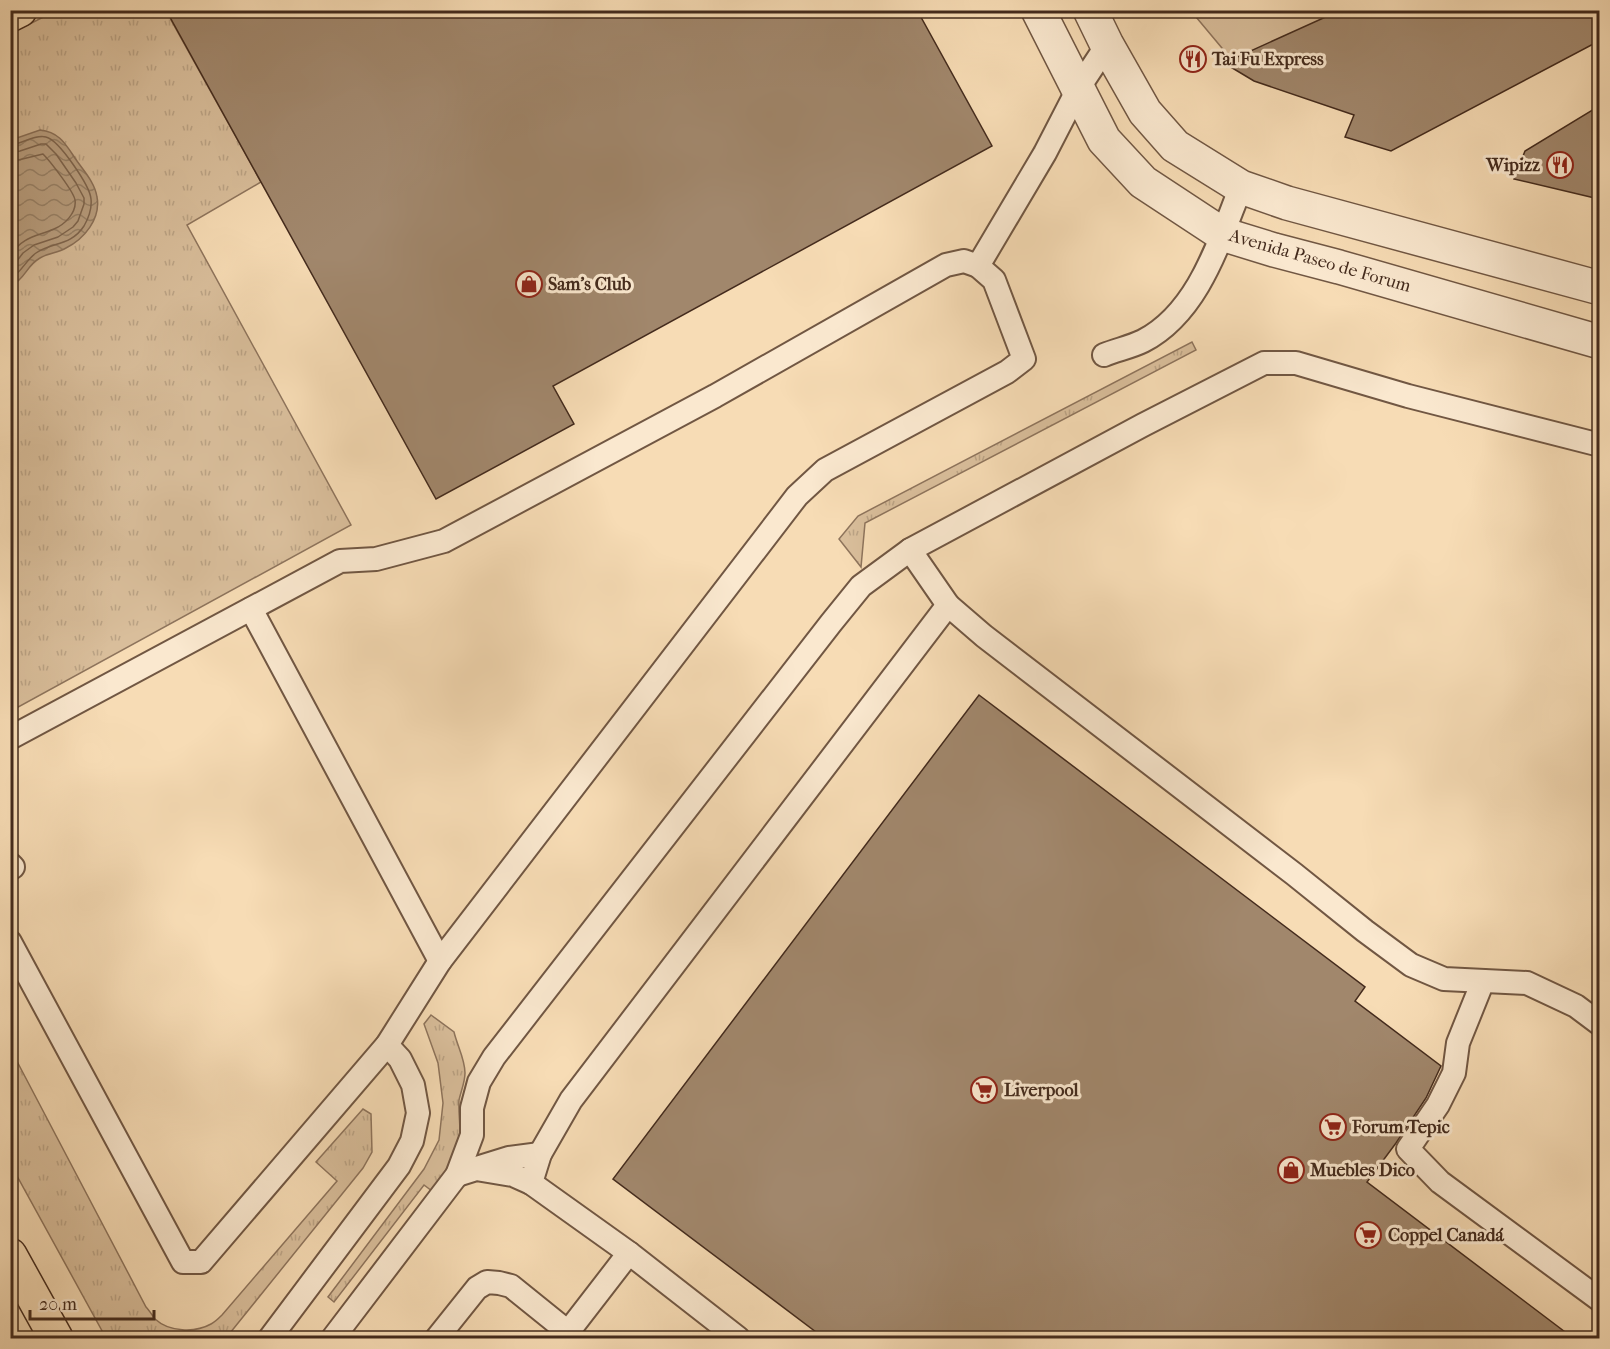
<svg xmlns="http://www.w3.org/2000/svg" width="1610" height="1349" viewBox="0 0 1610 1349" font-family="'IM FELL French Canon',serif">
	<defs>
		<pattern id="grass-tufts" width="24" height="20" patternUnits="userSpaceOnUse" patternTransform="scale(1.5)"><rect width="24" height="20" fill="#d9be9b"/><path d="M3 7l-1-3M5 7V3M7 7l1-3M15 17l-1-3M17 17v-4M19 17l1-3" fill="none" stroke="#bba385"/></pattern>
		<pattern id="water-waves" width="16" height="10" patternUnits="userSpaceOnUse" patternTransform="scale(1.5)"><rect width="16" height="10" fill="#baa081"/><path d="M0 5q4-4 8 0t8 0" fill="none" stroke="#998369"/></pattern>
	</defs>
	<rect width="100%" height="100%" fill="#f7dcb5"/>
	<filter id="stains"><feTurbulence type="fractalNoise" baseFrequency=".00333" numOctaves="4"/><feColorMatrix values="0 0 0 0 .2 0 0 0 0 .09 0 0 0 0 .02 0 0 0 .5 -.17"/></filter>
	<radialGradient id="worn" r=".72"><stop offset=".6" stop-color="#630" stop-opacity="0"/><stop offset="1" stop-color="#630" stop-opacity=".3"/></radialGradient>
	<g fill="url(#grass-tufts)" stroke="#8e745c" stroke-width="1.5">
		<path d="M55 11H188L171 20 261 182 187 225 351 525 11 711 10 34Z"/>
		<path d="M1192 342 1196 350 865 523 861 567 839 539 858 516Z"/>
		<path d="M431 1015 454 1032C457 1045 465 1059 465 1073 465 1082 461 1091 459 1100 458 1116 462 1132 459 1148 456 1164 441 1179 432 1191L424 1185 334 1302 328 1297 424 1169 439 1140 443 1103 438 1063 424 1024Z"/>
		<path d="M10 1048 146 1307C149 1310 152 1315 155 1319 169 1332 195 1333 211 1324 215 1322 219 1318 222 1315L337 1181 316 1162 363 1109 371 1114 372 1152 363 1168 226 1338H106L11 1165Z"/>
	</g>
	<path fill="#d9be9b" stroke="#8e745c" stroke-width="1.5" d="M1191 11H1341L1232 60Z"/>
	<path fill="url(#water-waves)" stroke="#8b7159" stroke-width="1.5" d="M40 130C60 132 66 145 77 161 84 171 95 183 97 197 101 219 84 239 66 248 58 253 48 253 40 258 26 266 26 278 11 286V140Z"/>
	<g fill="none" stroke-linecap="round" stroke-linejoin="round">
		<g stroke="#7f664f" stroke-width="1.5">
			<path d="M10 145C22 144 35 134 46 137 59 140 90 186 91 199 92 208 88 219 84 226 71 246 52 242 36 253 26 260 21 273 10 279"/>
			<path d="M10 153 20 151 41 144H46L56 154 76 183 84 198V204L78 221 73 227 58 237 34 245 23 253 10 270"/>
			<path d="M10 162 43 154C50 161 74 192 75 200 77 213 64 225 54 229 35 237 24 236 10 255"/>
		</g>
	</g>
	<g fill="#a1876c" stroke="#442b1d" stroke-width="1.5">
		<path d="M166 10H917L992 146 553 386 574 424 436 499Z"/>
		<path d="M1341 10H1599V41L1391 151 1345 137 1354 115 1254 81 1224 63Z"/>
		<path d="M1599 106V199L1514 179 1525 151Z"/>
		<path d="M979 695 1365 987 1355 1001 1441 1066 1426 1098 1396 1143 1367 1182 1573 1338H824L613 1179Z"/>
	</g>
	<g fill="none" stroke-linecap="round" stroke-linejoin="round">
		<defs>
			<g id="service">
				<path d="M978 266 1045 153 1078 89 1107 45"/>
				<path d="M1104 355C1116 350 1131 347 1143 341 1199 312 1219 241 1241 187"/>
				<path d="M948 605 910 550 1143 425 1264 363H1296L1408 396 1600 445"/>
				<path d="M251 609 440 961"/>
				<path d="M10 738 340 561 376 559 444 541 715 396 946 265 964 261 978 266 994 280 1024 359 1007 372 825 470 797 496 440 961 387 1045 201 1262H183L10 942"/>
				<path d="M10 864 13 867 10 869"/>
				<path d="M1483 981 1458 1043 1454 1073 1438 1105 1408 1149 1440 1182 1600 1300"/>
				<path d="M480 1167 509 1158 540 1154"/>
				<path d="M457 1175 476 1169 513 1175 531 1183"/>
				<path d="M270 1338 399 1166 412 1141 418 1113 413 1085 400 1059 387 1045"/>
				<path d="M333 1338 457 1175 472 1135V1108L479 1082 494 1057 831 623 861 586 910 550"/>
				<path d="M437 1338 477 1288 487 1282 499 1283 511 1286 568 1332 629 1253"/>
				<path d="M738 1338 629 1253 531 1183 540 1154 571 1100 948 605 984 636 1294 874 1365 931 1411 965 1444 979 1527 983 1576 1006 1600 1024"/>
			</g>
			<g id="tertiary">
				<path d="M1038 10 1104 140 1143 182 1222 234 1274 250 1339 267 1600 342"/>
				<path d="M1090 10 1107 45 1145 112 1175 146 1241 187 1287 203 1600 288"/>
			</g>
			<g id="primary">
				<path d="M10 15 20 10"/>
				<path d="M10 1255 56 1338"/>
			</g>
		</defs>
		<use href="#service" stroke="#715743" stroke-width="26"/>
		<use href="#tertiary" stroke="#715743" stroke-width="36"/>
		<use href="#primary" stroke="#442b1d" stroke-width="36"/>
		<use href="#service" stroke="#fae8cf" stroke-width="22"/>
		<use href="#tertiary" stroke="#fae8cf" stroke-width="33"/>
		<use href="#primary" stroke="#f7dcb5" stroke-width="33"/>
	</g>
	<defs>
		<symbol id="restaurant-ring" viewBox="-11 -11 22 22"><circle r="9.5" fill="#fae8cf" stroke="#8f2418" stroke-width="1.5"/><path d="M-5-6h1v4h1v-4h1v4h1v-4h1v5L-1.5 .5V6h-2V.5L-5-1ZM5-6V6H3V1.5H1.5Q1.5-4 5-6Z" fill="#8f2418"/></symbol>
		<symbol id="shop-ring" viewBox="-11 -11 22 22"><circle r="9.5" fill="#fae8cf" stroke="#8f2418" stroke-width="1.5"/><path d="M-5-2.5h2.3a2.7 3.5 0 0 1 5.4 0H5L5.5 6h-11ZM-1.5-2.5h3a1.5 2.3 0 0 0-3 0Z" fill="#8f2418"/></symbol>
		<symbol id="supermarket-ring" viewBox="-11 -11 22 22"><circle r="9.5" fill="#fae8cf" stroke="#8f2418" stroke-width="1.5"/><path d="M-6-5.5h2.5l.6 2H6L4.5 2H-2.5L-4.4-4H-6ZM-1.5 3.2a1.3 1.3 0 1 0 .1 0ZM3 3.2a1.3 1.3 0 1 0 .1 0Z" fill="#8f2418"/></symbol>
	</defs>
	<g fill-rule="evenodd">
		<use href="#restaurant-ring" x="1178" y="44" width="30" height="30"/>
		<use href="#restaurant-ring" x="1545" y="150" width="30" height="30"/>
		<use href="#shop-ring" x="514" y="269" width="30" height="30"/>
		<use href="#supermarket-ring" x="969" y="1075" width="30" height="30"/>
		<use href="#supermarket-ring" x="1318" y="1112" width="30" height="30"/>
		<use href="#shop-ring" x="1276" y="1155" width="30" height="30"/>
		<use href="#supermarket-ring" x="1353" y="1220" width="30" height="30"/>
	</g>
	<g text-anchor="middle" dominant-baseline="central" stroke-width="6" stroke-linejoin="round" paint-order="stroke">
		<g font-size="18" font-weight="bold" fill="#442b1d" stroke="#fae8cf" text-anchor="start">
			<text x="1212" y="59">Tai Fu Express</text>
			<text x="1540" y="165" text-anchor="end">Wipizz</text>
			<text x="548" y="284">Sam's Club</text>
			<text x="1004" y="1090">Liverpool</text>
			<text x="1352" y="1127">Forum Tepic</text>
			<text x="1310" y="1170">Muebles Dico</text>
			<text x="1388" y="1235">Coppel Canadá</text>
		</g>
		<g font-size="18" fill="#442b1d" stroke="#fae8cf">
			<text transform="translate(1320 261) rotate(16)">Avenida Paseo de Forum</text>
		</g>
	</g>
	<rect width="1610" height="1349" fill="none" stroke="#f7dcb5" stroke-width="36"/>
	<rect x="12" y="12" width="1586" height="1325" fill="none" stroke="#442b1d" stroke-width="3"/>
	<rect x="18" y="18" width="1574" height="1313" fill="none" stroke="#442b1d" stroke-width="1.5"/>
	<path d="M30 1310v9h124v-9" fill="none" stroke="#442b1d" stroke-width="3"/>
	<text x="39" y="1310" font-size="18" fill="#442b1d" stroke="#fae8cf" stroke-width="4.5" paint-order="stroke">20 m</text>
	<rect width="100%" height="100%" filter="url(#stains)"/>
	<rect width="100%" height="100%" fill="url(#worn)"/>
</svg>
